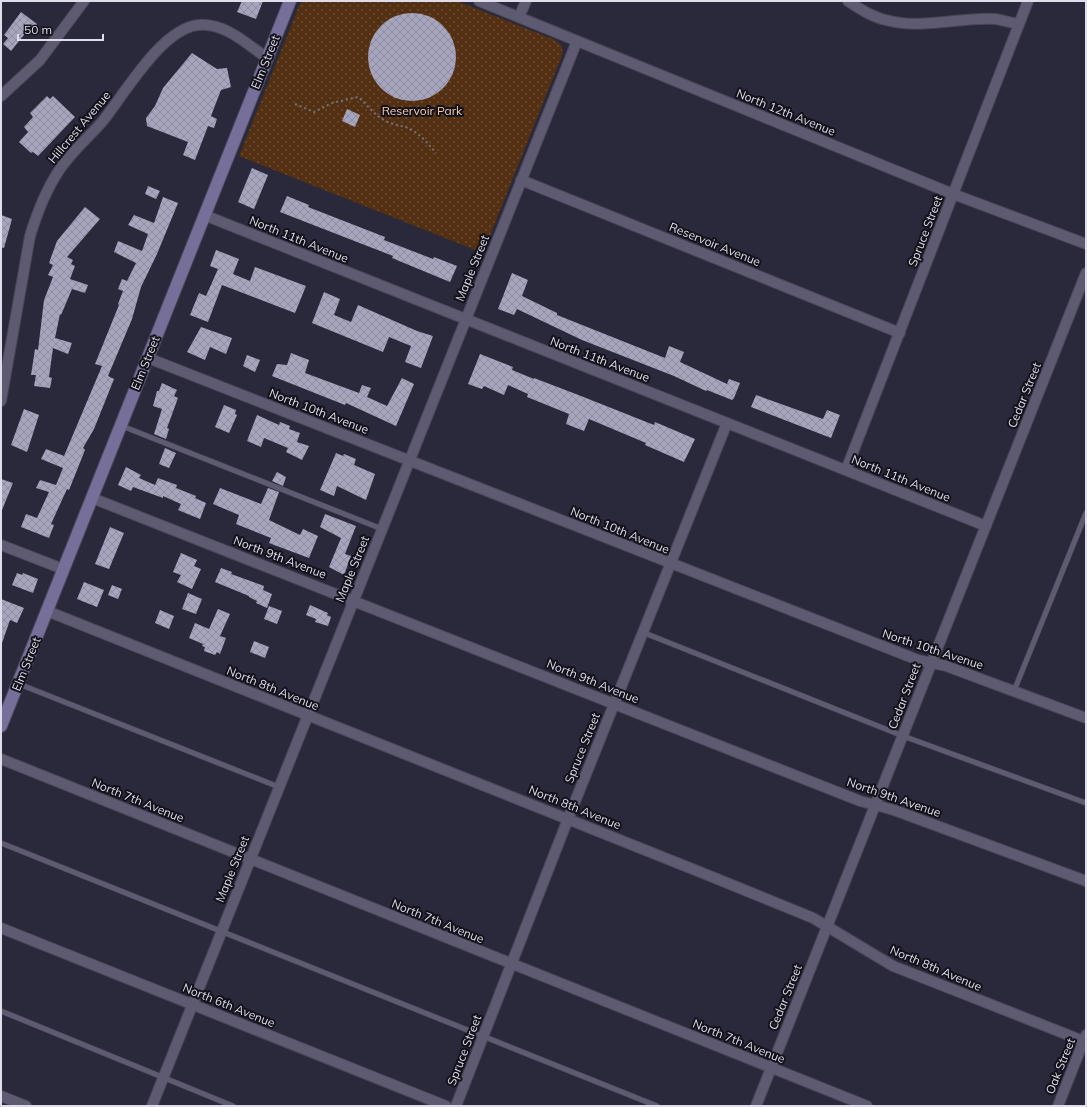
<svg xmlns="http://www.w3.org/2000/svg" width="1087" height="1107" viewBox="0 0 1087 1107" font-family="Mulish,sans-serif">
	<defs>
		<pattern id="park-dots" width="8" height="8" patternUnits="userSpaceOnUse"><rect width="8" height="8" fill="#543012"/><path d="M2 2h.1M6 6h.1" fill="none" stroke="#6c4e35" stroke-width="1.8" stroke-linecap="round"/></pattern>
		<pattern id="building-cross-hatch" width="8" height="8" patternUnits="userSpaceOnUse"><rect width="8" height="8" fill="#a7a5be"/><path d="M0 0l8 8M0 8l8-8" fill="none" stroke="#8e8ca0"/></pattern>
	</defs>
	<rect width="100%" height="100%" fill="#2a283b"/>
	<path fill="url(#park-dots)" d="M301 1H457L555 40 561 45 563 53 483 253 239 156Z"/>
	<g fill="url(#building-cross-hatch)">
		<path d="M242 1H263L256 19 237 12Z"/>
		<path d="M21 12 37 24 30 32 28 30 11 51 3 44 8 38 4 35Z"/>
		<circle cx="412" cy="57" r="44"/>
		<path d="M192 53 217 69 227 68 231 87 221 90 211 116 217 119 214 128 208 126 195 160 183 155 188 142 147 126 146 118 155 106 163 88Z"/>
		<path d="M47 96 50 99 53 96 75 117 38 156 33 152 31 153 19 142 28 132 24 127 33 117 30 113Z"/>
		<path d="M347 109 360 115 355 127 342 121Z"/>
		<path d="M252 168 268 175 254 209 238 202Z"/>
		<path d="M148 186 160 191 156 199 145 194Z"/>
		<path d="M287 196 309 205 308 207 385 237 384 240 433 259 434 257 457 266 450 282 392 258 393 256 280 212Z"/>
		<path d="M163 197 178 203 157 254 141 287 132 319 108 376 114 379 94 429 83 448 85 450 69 490 67 489 51 524 54 525 49 538 21 527 26 514 37 518 49 492 36 488 40 480 56 485 63 468 41 459 46 449 64 456 102 366 95 364 119 305 118 304 123 291 118 289 122 279 127 281 136 263 114 252 118 241 142 251 148 234 128 225 134 215 154 223Z"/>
		<path d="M85 207 100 219 67 257 73 260 71 264 75 266 70 279 88 285 85 293 72 289 61 315 60 314 55 338 72 343 68 354 53 348 49 377 52 378 50 388 34 386 36 375H31L35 349 38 350 44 300 53 277 48 275 53 265 49 263 57 241Z"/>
		<path d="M1 215 12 219 4 248 1 247Z"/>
		<path d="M216 250 239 259 233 274 250 281 255 267 306 286 295 313 222 285 208 322 190 315 199 293 206 296 218 269 210 266Z"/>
		<path d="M512 273 528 280 522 296 557 313V315L665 358 669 346 684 352 680 362 727 384 729 379 740 383 734 398 732 400 707 390 706 391 674 376 582 340 517 309 514 315 498 309Z"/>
		<path d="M324 292 340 299 334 315 351 322 358 305 417 331 433 336 421 368 405 362 411 346 389 337 383 352 312 323Z"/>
		<path d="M201 327 232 338 226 354 210 347 205 360 187 352Z"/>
		<path d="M291 353 309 360 305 373 359 393 362 385 371 388 367 397 387 406 402 378 414 384 396 426 346 403 345 405 272 376 277 364 287 365Z"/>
		<path d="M480 354 513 367 512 370 534 379V378L581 396 654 425 655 422 695 439 684 462 645 445 646 443 589 419 584 431 566 424 569 414 527 397 528 394 508 385 504 395 484 386 482 389 468 384Z"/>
		<path d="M247 355 260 360 255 372 243 366Z"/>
		<path d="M162 383 177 390 174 396 178 398 167 428 169 429 166 439 154 434 162 409 153 406 157 391H159Z"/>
		<path d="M756 395 823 419 827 410 840 415 831 438 751 407Z"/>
		<path d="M224 405 236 410 235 414 237 415 229 433 215 427Z"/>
		<path d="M24 409 39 415 27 452 11 445Z"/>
		<path d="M257 415 279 425 280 422 290 426 289 429 300 433 297 442 309 446 302 460 286 452 288 448 264 438 261 447 247 441Z"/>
		<path d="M165 448 176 453 169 468 159 464Z"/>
		<path d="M336 453 343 456 344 454 356 459 354 465 375 474 366 500 337 486 334 496 320 490Z"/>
		<path d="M126 467 141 475 139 478 155 485 158 478 177 485 176 488 196 496 195 498 206 503 200 519 178 510 181 504 163 496V498L133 487 131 491 118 485Z"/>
		<path d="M277 472 286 477 283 486 272 481Z"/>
		<path d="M1 479 13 483 2 510H1Z"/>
		<path d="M220 488 261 504 268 488 279 492 269 520 300 535 303 529 318 536 309 558 269 543 271 538 236 524 239 515 213 504Z"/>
		<path d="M325 514 356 526 345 554 351 556 344 575 329 567 341 538 320 527Z"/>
		<path d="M110 527 124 533 109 569 95 564Z"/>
		<path d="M181 553 197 560 194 566 201 569 192 589 177 582 181 575 173 572Z"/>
		<path d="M221 568 232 572 231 574 264 586 263 590 272 594 267 608 256 603 257 601 249 597V596L215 582Z"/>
		<path d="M17 573 22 575 23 573 38 579 33 593 12 585Z"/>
		<path d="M84 582 104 590 97 607 77 599Z"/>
		<path d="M112 585 122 589 118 599 108 595Z"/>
		<path d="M188 593 202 599 196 614 182 609Z"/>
		<path d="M1 599 24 608 17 623 10 620 2 643Z"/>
		<path d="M310 605 328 613 327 615 331 617 328 626 315 622 316 619 306 615Z"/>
		<path d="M269 606 282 611 277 624 264 619Z"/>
		<path d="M218 609 230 614 220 636 226 638 220 654 217 652 215 655 204 651 205 647 202 646 203 644 189 638 195 623 209 629Z"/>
		<path d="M160 610 174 616 169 629 155 623Z"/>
		<path d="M254 641 269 647 265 658 250 652Z"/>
	</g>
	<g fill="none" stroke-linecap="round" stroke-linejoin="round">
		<defs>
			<g id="lane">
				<path d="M122 426 382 529"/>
				<path d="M642 632 903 736 1086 803"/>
				<path d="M19 684 279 787"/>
				<path d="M1014 691 1086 513"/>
				<path d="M1 843 657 1106"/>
				<path d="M1 1011 233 1106"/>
			</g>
			<g id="street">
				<path d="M479 1 953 194 1086 244"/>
				<path d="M848 1C860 9 872 17 886 20 922 30 958 17 995 19 1003 20 1011 23 1019 24"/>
				<path d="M519 17 526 1"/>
				<path d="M1 96 40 60 84 1"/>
				<path d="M521 180 900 333"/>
				<path d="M204 215 986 526"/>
				<path d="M148 358 918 660 946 666 1086 718"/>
				<path d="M1 401 30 236C37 213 45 192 58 172 70 153 87 139 102 122 124 95 161 29 198 25 224 22 247 44 267 58"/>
				<path d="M846 470 1028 1"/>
				<path d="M92 498 860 801 894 810 1086 881"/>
				<path d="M1 545 63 569"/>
				<path d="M47 611 710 876 813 918 893 966 1086 1042"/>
				<path d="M1 759 867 1106"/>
				<path d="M1 928 446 1106"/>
				<path d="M1 1096 26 1106"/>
				<path d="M152 1106 577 41"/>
				<path d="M456 1106 568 819 727 423"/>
				<path d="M756 1106 1086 273"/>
				<path d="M1058 1106 1086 1035"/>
			</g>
			<path id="secondary" d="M1 726 290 1"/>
		</defs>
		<use href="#lane" stroke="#484556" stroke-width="6"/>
		<use href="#street" stroke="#484556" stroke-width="12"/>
		<use href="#secondary" stroke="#484556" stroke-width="14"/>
		<path stroke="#747283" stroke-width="2" stroke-dasharray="2 3" stroke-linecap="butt" d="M295 104 314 112 332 103 358 97C367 104 374 115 384 120 392 125 400 125 408 128 420 133 428 144 436 153"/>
		<use href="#lane" stroke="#5d5a71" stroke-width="5"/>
		<use href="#street" stroke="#5d5a71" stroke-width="10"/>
		<use href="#secondary" stroke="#756f99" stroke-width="12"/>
	</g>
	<g text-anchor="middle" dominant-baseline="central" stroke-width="4" stroke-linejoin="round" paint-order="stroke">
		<g font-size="12" fill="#dfddeb" stroke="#13121b">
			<text transform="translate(265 62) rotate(-68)">Elm Street</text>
			<text transform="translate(786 112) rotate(22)">North 12th Avenue</text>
			<text transform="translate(79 127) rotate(-50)">Hillcrest Avenue</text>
			<text transform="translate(925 231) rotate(-69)">Spruce Street</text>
			<text transform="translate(299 239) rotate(22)">North 11th Avenue</text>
			<text transform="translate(715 244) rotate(22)">Reservoir Avenue</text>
			<text transform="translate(472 268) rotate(-68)">Maple Street</text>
			<text transform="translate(600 359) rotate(21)">North 11th Avenue</text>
			<text transform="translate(145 363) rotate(-68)">Elm Street</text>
			<text transform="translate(1024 395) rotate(-68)">Cedar Street</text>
			<text transform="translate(319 411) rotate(21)">North 10th Avenue</text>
			<text transform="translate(901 478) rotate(22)">North 11th Avenue</text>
			<text transform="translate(620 530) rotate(22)">North 10th Avenue</text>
			<text transform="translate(280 557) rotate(21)">North 9th Avenue</text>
			<text transform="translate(352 569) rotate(-68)">Maple Street</text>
			<text transform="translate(933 649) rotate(18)">North 10th Avenue</text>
			<text transform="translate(26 664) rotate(-68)">Elm Street</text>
			<text transform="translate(593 681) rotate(22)">North 9th Avenue</text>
			<text transform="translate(273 688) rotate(22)">North 8th Avenue</text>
			<text transform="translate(904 696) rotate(-69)">Cedar Street</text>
			<text transform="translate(582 748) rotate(-68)">Spruce Street</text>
			<text transform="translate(894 797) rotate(19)">North 9th Avenue</text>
			<text transform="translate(138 800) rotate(22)">North 7th Avenue</text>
			<text transform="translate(575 807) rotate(22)">North 8th Avenue</text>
			<text transform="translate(232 869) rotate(-68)">Maple Street</text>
			<text transform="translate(438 921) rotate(22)">North 7th Avenue</text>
			<text transform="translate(936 968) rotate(23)">North 8th Avenue</text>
			<text transform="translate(785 997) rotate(-68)">Cedar Street</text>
			<text transform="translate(229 1005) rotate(22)">North 6th Avenue</text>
			<text transform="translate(739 1041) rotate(22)">North 7th Avenue</text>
			<text transform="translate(464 1050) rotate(-69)">Spruce Street</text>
			<text transform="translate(1060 1066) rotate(-68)">Oak Street</text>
		</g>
		<g font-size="12" fill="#f9cbab" stroke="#13121b">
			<text x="422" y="110">Reservoir Park</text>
		</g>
	</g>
	<rect width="1087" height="1107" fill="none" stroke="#dfddeb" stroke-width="4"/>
	<path d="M18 34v6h85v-6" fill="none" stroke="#dfddeb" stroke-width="2"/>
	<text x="24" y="34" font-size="12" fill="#dfddeb" stroke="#13121b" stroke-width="3" paint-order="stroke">50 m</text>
</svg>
